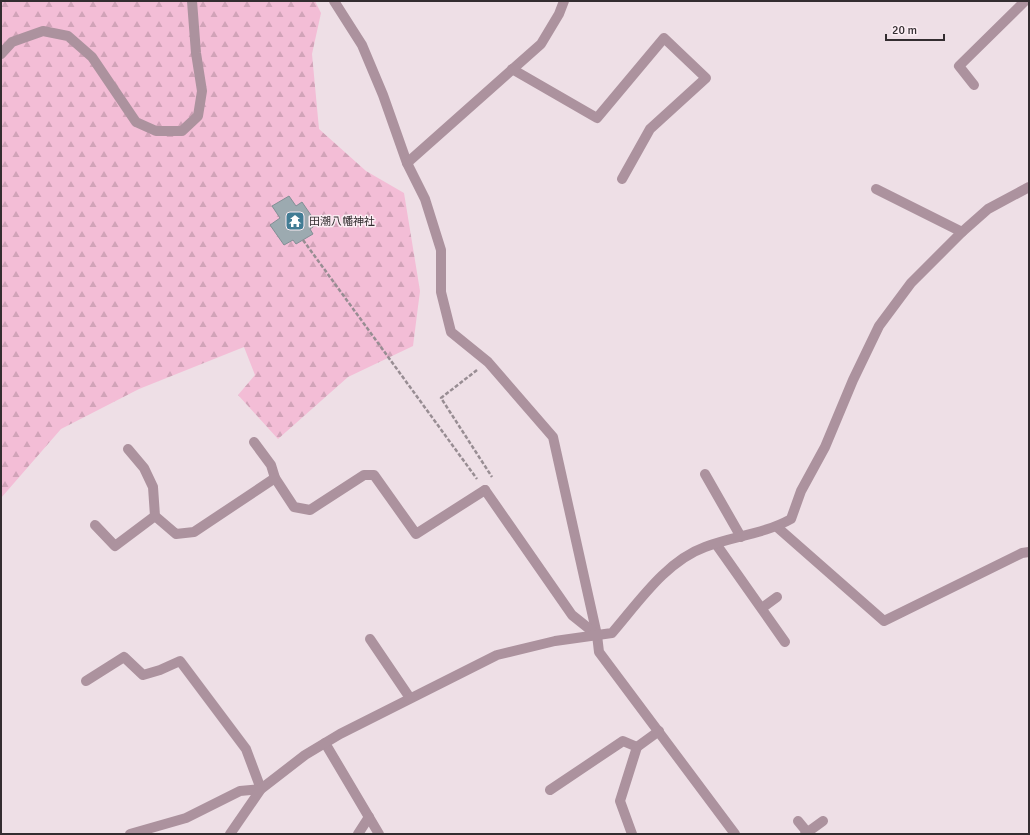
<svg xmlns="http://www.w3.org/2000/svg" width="1030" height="835" viewBox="0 0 1030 835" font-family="Signika,'Noto Sans JP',sans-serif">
	<defs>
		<pattern id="forest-firs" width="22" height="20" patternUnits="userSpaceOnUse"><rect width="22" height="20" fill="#f3bdd6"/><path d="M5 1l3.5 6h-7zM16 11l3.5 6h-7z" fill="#d1a3b8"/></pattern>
	</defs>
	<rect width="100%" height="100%" fill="#eedfe6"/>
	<path fill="url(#forest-firs)" d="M1 1H315L321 13 312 54 319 129 366 171 404 193 420 291 413 346 348 377 278 439 238 395 255 375 244 347 139 389 61 429 1 498Z"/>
	<path fill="#9caab0" stroke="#828f95" d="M289 196 296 206 302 202 317 224 310 229 313 234 296 244 293 240 284 245 270 225 280 218 272 206Z"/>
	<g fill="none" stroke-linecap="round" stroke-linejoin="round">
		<g stroke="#988d93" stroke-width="2.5" stroke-dasharray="4 2" stroke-linecap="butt">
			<path d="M303 240 477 479"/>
			<path d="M477 370 441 398 492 477"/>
		</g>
		<g stroke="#ac929e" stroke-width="10">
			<path d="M974 85 959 66 1025 1"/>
			<path d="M876 189 962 232"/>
			<path d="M254 442 271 465 275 478 294 507 310 510 364 475H374L416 534 485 490"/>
			<path d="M128 449 144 468 153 487 155 516 176 534 194 532 275 478"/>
			<path d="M705 474 741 537"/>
			<path d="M95 525 115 546 155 516"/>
			<path d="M777 527 884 621 1022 553 1029 552"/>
			<path d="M716 544 785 642"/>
			<path d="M762 608 777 597"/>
			<path d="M370 639 410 698"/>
			<path d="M86 681 124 657 143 675 160 670 180 661 246 749 261 789 240 791 186 818 130 834"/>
			<path d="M325 743 379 834"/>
			<path d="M550 790 623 741 637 747 620 801 632 834"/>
			<path d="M798 821 807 832"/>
			<path d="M358 834 369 817"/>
			<path d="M805 834 823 821"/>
		</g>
		<g stroke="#ac929e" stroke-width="10">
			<path d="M334 1 362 45 383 95 407 163 425 199 441 250V292L451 332 488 362 553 437 597 635 599 652 735 834"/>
			<path d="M1 54 12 42 43 31 68 36 92 57 136 122 156 131H182L198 116 202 91 196 53 192 1"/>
			<path d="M512 69 597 118 664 38 706 78 650 129 622 179"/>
			<path d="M407 163 541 44 559 14 564 1"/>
			<path d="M485 490 572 615 597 635"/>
			<path d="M637 747 659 731"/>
			<path d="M230 834 261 789 305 755 340 734 497 655 555 641 612 633C638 603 666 561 705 547 734 536 764 534 791 519L801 491 825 447 853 380 879 326 911 283 962 232 988 209 1029 187"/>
		</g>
	</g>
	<defs>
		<symbol id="temple-square" viewBox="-11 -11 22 22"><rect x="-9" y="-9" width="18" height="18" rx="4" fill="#417c94" stroke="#fbedf3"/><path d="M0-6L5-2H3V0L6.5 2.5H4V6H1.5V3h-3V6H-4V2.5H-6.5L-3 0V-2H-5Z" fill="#fff"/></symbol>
	</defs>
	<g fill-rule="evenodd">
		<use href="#temple-square" x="284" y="210" width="22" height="22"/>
	</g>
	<g text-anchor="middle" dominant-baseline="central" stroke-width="3" stroke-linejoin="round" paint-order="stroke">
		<g font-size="11" fill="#332d30" stroke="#fbedf3" text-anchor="start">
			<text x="309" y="221">田潮八幡神社</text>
		</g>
	</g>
	<rect width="1030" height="835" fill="none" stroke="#332d30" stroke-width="4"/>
	<path d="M886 34v6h58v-6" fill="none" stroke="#332d30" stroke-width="2"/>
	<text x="892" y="34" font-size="12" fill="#332d30" stroke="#fbedf3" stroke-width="3" paint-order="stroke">20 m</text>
</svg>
